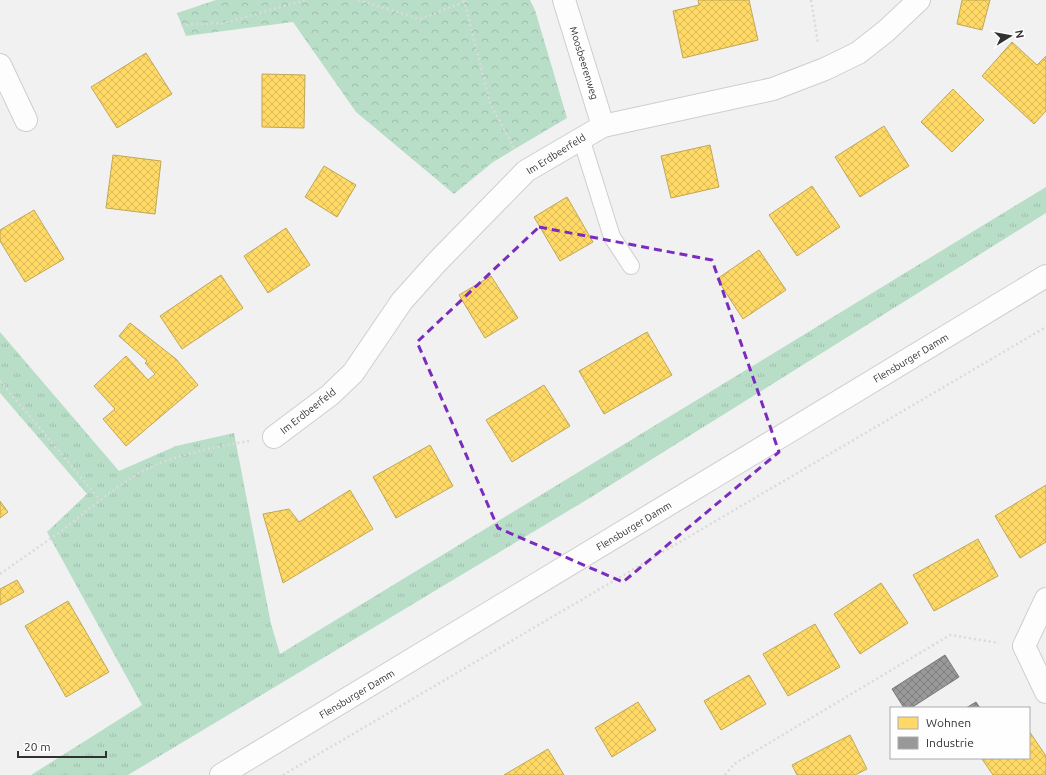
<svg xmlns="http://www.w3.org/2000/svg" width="1046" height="775" viewBox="0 0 1046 775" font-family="Ubuntu,sans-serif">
	<defs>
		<pattern id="grass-tufts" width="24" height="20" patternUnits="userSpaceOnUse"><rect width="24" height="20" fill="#b8dec8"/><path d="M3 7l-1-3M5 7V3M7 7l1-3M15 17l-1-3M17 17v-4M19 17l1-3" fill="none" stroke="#9fbfac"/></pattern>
		<pattern id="park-crowns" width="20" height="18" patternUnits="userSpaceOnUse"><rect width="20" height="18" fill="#b8dec8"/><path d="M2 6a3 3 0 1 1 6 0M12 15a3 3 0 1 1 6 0" fill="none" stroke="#9fbfac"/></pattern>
		<pattern id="homes-cross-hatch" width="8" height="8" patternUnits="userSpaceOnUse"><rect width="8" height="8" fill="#ffd966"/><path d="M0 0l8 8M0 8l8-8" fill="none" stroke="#dbbb59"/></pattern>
		<pattern id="industry-cross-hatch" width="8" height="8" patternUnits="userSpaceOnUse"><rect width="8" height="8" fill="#999"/><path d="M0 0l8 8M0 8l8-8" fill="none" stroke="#7d7d7d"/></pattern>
	</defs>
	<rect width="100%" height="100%" fill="#f1f1f2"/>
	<path fill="url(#grass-tufts)" d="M1046 187V213L593 496 128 775H31L142 705 47 532 87 494 0 393V332L119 471 176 446 234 433 271 624 280 654Z"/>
	<path fill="url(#park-crowns)" d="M216 0H530L535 10 567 118 493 162 454 194 356 112 293 22 186 36 177 13Z"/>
	<g fill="url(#homes-cross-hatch)" stroke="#c1a756">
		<path d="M698 0H749L758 40 683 58 673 11 699 5Z"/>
		<path d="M962 0H990L982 30 957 24Z"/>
		<path d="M1012 42 1037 65 1046 56V111L1034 124 982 76Z"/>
		<path d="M146 53 172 94 117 128 91 87Z"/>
		<path d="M262 74 305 75 304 128 262 127Z"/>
		<path d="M953 89 984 120 952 152 921 122Z"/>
		<path d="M884 126 909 166 860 197 835 157Z"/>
		<path d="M710 145 719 187 671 198 661 156Z"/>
		<path d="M113 155 161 161 155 214 106 208Z"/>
		<path d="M324 166 356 185 337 217 305 197Z"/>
		<path d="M812 186 840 227 797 256 769 215Z"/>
		<path d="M567 197 593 242 560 261 534 217Z"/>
		<path d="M34 210 64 259 25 282 0 241V230Z"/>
		<path d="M286 228 310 265 268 293 244 256Z"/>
		<path d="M759 250 786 290 743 319 717 279Z"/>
		<path d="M221 275 243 308 182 349 160 316Z"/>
		<path d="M491 276 518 318 485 338 459 295Z"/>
		<path d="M130 323 176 359 198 385 126 446 103 419 115 409 94 386 126 356 148 380 155 374 145 363 147 361 119 336Z"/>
		<path d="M647 332 672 375 604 414 579 371Z"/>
		<path d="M544 385 570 426 512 462 486 420Z"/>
		<path d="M430 445 453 486 396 518 373 477Z"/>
		<path d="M1046 485V542L1020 558 995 516Z"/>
		<path d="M350 490 373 529 283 583 263 514 289 509 299 522Z"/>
		<path d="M0 501 8 512 0 518Z"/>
		<path d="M978 539 998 576 934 611 913 575Z"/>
		<path d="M17 580 24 592 0 605V589Z"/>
		<path d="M881 583 908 623 860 654 834 614Z"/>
		<path d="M68 601 109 672 66 697 25 626Z"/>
		<path d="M815 624 840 667 788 696 763 654Z"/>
		<path d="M749 675 766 704 721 730 704 701Z"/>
		<path d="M638 702 656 730 612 757 595 728Z"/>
		<path d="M1029 731 1046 756V775H993L982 759 1029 758Z"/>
		<path d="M850 735 867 769 855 775H797L792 765Z"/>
		<path d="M548 749 564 775H504Z"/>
	</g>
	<g fill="url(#industry-cross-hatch)" stroke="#7a7a7a">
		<path d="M945 655 959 677 911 708H904L892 689Z"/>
		<path d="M976 702 980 708H966Z"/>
	</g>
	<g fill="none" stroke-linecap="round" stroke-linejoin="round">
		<defs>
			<path id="service" d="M581 138 612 237 631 266"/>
			<g id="minor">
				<path d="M564 0 603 126"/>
				<path d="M0 65 26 120"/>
				<path d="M274 437 330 395 353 373 402 301 437 262 526 171 603 126 773 89 825 69 858 53 886 31 919 0"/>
				<path d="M1046 599 1024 646 1046 692"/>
			</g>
			<path id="tertiary" d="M221 775 1046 276"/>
		</defs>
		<use href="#service" stroke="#cececf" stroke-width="18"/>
		<use href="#minor" stroke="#cececf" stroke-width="24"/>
		<use href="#tertiary" stroke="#cececf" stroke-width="24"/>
		<g stroke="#dadadb" stroke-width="2.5" stroke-dasharray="2 3" stroke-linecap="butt">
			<path d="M358 0 420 19 464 2"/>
			<path d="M464 0 490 103 514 148"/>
			<path d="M811 0 818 43"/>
			<path d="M181 25 224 23 305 0"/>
			<path d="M0 381 100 500"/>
			<path d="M0 574C20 560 40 546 60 532 87 511 112 489 141 472 173 455 214 447 249 441"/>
			<path d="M283 775 1046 327"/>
			<path d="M725 775 734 764 950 635 999 643"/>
		</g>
		<use href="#service" stroke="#fdfdfd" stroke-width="16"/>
		<use href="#minor" stroke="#fdfdfd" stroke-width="22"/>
		<use href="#tertiary" stroke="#fdfdfd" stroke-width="22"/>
	</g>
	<path fill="none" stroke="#7b2cbf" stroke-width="3" stroke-dasharray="8 5" stroke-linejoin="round" d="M539 227 712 260 779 452 623 582 498 528 417 342Z"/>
	<g text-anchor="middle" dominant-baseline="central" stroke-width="4" stroke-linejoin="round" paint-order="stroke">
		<g font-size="10" fill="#313132" stroke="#fefeff">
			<text transform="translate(584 63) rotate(73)">Moosbeerenweg</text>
			<text transform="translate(556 154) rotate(-32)">Im Erdbeerfeld</text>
			<text transform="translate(911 358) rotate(-31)">Flensburger Damm</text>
			<text transform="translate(308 411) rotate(-38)">Im Erdbeerfeld</text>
			<text transform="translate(634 526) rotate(-31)">Flensburger Damm</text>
			<text transform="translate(357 694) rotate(-31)">Flensburger Damm</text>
		</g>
	</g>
	<rect x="890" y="707" width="140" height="52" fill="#fefeff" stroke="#acacad"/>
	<rect x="898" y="717" width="20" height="12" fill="#ffd966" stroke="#acacad"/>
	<text x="926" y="727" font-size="12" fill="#313132">Wohnen</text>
	<rect x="898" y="737" width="20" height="12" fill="#999999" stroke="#acacad"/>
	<text x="926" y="747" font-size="12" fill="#313132">Industrie</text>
	<g transform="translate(1010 36) rotate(79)" stroke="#fefeff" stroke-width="3" paint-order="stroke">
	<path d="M0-3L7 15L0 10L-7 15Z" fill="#313132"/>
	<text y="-6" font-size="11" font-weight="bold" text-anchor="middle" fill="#313132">N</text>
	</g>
	<path d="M18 751v6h88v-6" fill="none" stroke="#313132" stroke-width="2"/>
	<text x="24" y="751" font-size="12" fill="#313132" stroke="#fefeff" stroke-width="3" paint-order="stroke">20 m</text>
</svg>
